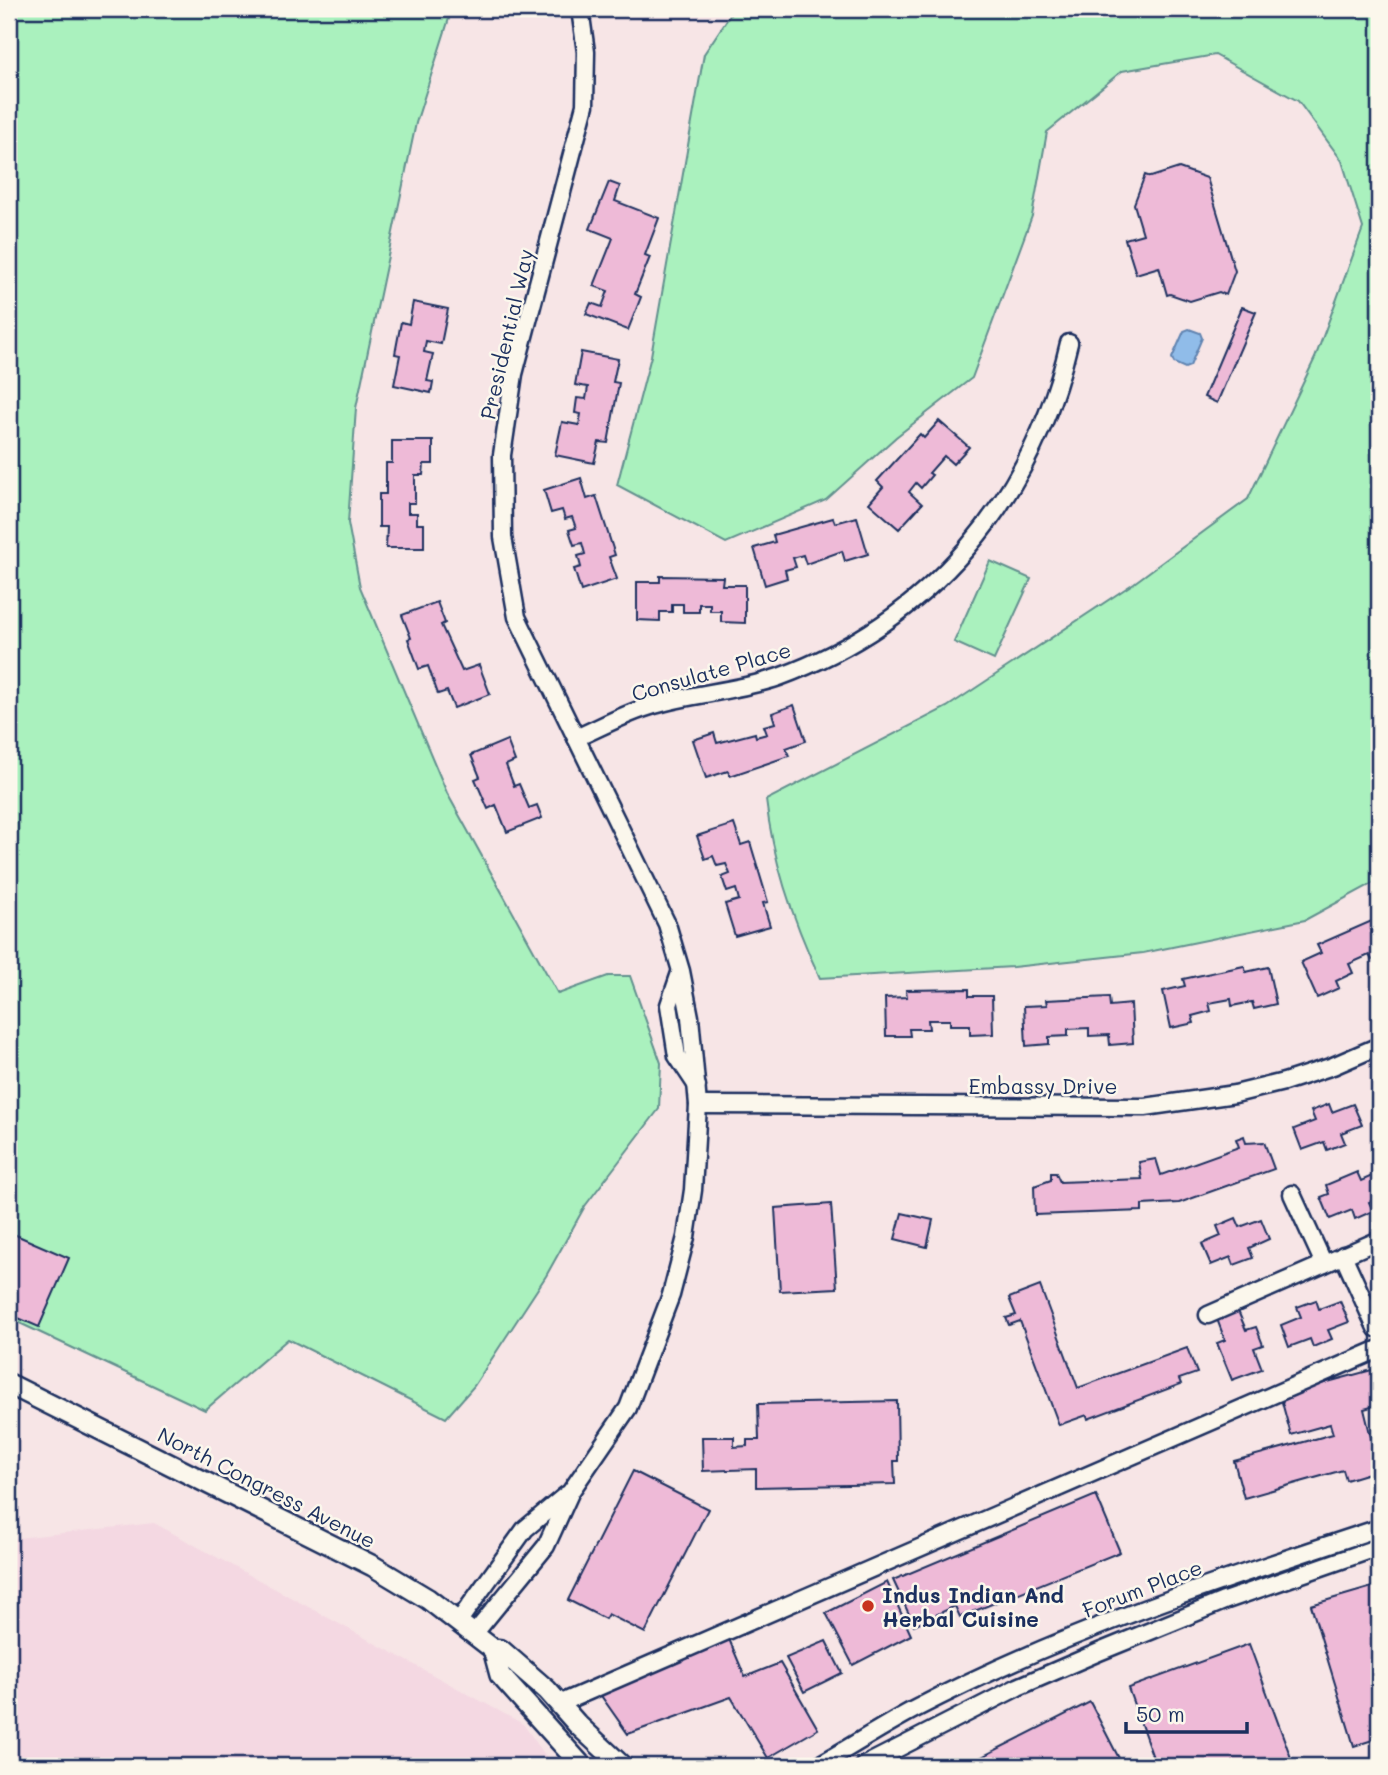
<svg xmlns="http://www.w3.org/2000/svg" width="1388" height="1775" viewBox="0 0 1388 1775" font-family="Mali,sans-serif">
	<rect width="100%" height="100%" fill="#f7e5e6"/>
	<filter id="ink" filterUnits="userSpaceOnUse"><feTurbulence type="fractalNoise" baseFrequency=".0143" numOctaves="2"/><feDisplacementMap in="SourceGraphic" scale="14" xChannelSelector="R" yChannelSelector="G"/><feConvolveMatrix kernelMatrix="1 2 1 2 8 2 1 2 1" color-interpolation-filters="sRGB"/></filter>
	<g filter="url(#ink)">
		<path fill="#f4d8e2" d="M154 1523 523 1724 553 1766H9V1539Z"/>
		<g fill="#aaf1be" stroke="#62908e" stroke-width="2">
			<path d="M9 9H452L416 123 356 408 348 523 360 587 447 793 558 994 608 976H630L661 1063 659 1109 585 1206 546 1276 474 1386 446 1418 288 1339 205 1410 9 1318Z"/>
			<path d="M734 9H1379V880L1305 920 1143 953 1013 967 820 978C794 923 773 861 766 800L947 707 1134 583 1248 499 1315 358 1363 228 1342 161 1298 101 1215 55 1122 71 1047 132 1032 216 972 378 896 437 826 500 726 543 617 485 651 356 704 54Z"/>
			<path d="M990 561 1031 579 994 660 954 642Z"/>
		</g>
		<path fill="#90bce9" stroke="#6184b1" stroke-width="2" d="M1189 329 1200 333 1202 338 1190 366 1185 368 1174 363 1172 358 1184 331Z"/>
		<g fill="#eebad7" stroke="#1b2f5e" stroke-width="2">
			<path d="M1179 168 1207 178 1235 271 1226 295 1219 292 1190 301 1170 294 1167 295 1159 267 1136 274 1125 239 1143 234 1134 204 1145 175 1151 177Z"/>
			<path d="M609 182 620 186 615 201 659 218 645 255 650 257 635 294 641 297 628 330 586 314 591 303 602 307 608 291 594 286 613 238 590 229Z"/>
			<path d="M413 302 448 309 441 344 426 341 424 352 433 354 427 381 433 382 431 393 394 385 400 355 395 354 401 322 409 324Z"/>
			<path d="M1242 307 1256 312 1217 403 1204 397Z"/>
			<path d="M581 352 618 359 613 382 619 383 608 443 599 442 594 463 555 455 562 422 579 425 581 414 575 413 577 398 586 399 588 387 575 385Z"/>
			<path d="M939 421 969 447 953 464 944 456 929 473 932 475 921 488 916 483 909 492 922 504 899 529 869 503 883 487 877 481 920 434 924 438Z"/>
			<path d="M392 441H433V464H424L423 475H415V503H408V513H417V524H424V548H386L387 527H379V494H386V463H392Z"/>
			<path d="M581 478 587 499 596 496 615 555 609 557 617 579 581 591 574 569 581 567 578 556 585 554 582 543 574 545 569 530 576 528 572 517 565 519 562 510 551 513 544 490Z"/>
			<path d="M857 517 868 554 845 561 842 551 806 564 803 555 793 558 796 567 785 570 787 578 765 585 754 548 775 542 773 535 833 518 835 523Z"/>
			<path d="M660 576 723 577 722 585H745V623L721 622V611H710V604H699V612H683V604H672V612H660V621L637 620V582H660Z"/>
			<path d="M437 602 445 623 441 625 462 671 479 665 490 694 454 708 447 691 438 694 428 666 419 669 408 639 411 638 402 615Z"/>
			<path d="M794 705 806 741 786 748 789 756 730 776 728 771 706 778 693 740 714 733 717 743 755 733 756 737 767 734 764 726 775 723 772 713Z"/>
			<path d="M507 740 515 761 506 765 514 786 519 784 529 808 537 805 542 818 507 832 496 805 488 809 475 779 480 777 471 755Z"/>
			<path d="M734 824 741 845 750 842 768 902 763 903 770 926 735 936 725 904 739 900 736 889 727 892 722 877 730 874 726 864 717 866 713 856 705 859 697 836Z"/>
			<path d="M1374 920 1376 924 1379 922V957L1372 960 1369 955 1349 964 1353 973 1336 981 1339 988 1317 998 1301 962 1321 953 1317 945Z"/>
			<path d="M1244 966 1246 972 1268 967 1276 1004 1254 1009 1252 1002 1232 1006 1231 999 1209 1003 1211 1011 1192 1016 1194 1023 1171 1028 1163 991 1185 986 1183 979Z"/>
			<path d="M969 989V996H992L993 1034 970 1035V1025H950V1020H928L929 1029H909L910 1036H886L885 998 907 997 906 990Z"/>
			<path d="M1109 997 1110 1006 1131 1004 1133 1043 1110 1045 1109 1035 1089 1036V1028L1068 1029V1036L1049 1037V1044L1026 1046 1024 1006 1047 1005 1046 1000Z"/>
			<path d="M1329 1104 1332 1112 1353 1104 1362 1125 1341 1133 1345 1143 1327 1150 1324 1142 1302 1150 1294 1129 1315 1121 1311 1111Z"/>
			<path d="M1244 1136 1246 1143 1264 1142 1274 1169 1179 1203 1142 1205V1211L1035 1215 1034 1186 1051 1180V1173H1056L1060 1182 1142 1179 1139 1162 1156 1159 1161 1175 1239 1147 1236 1139Z"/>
			<path d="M1357 1172 1361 1181 1379 1173V1198L1369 1202 1373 1211 1355 1219 1352 1210 1330 1219 1321 1197 1329 1194 1326 1185Z"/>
			<path d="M831 1204 837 1288 780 1291 775 1208Z"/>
			<path d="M902 1213 933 1220 927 1247 895 1239Z"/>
			<path d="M1236 1218 1240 1227 1261 1219 1269 1239 1249 1248 1253 1258 1234 1265 1231 1257 1211 1265 1202 1244 1221 1236 1217 1226Z"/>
			<path d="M9 1232 69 1258 39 1327 9 1314Z"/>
			<path d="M1040 1286 1078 1388 1187 1348 1197 1373 1179 1379 1181 1384 1088 1419 1087 1415 1059 1425 1020 1321 1009 1325 1006 1318 1016 1315 1009 1298Z"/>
			<path d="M1316 1300 1319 1309 1340 1301 1349 1322 1328 1330 1332 1339 1313 1347 1310 1339 1289 1347 1281 1325 1301 1317 1297 1307Z"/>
			<path d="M1238 1311 1246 1330 1256 1327 1263 1345 1254 1348 1262 1369 1232 1380 1217 1343 1225 1340 1217 1319Z"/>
			<path d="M1379 1368V1405L1364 1409 1379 1470 1346 1480 1343 1470 1244 1498 1234 1461 1333 1434 1330 1424 1291 1435 1280 1395Z"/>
			<path d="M897 1401 898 1461H894L895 1484 756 1487V1469L703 1471 702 1437H734V1447L747 1446V1440H759L758 1404Z"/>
			<path d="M633 1471 708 1509 645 1633 608 1614 605 1619 568 1600Z"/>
			<path d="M1096 1495 1120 1552 960 1617 955 1606 914 1625 893 1580Z"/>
			<path d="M887 1582 911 1635 853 1665 826 1613Z"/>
			<path d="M1379 1585V1738L1354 1746 1311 1605Z"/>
			<path d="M729 1639 745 1677 780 1663 818 1729 768 1758 731 1697 628 1734 597 1690Z"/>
			<path d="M826 1641 842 1673 804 1692 786 1658Z"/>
			<path d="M1249 1644 1294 1766H1156L1128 1688Z"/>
			<path d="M1090 1702 1123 1766H964Z"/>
		</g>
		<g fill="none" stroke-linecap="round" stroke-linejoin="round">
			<defs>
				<g id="minor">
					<path d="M576 738C601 727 628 712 654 705 695 693 739 691 779 677 930 622 1033 499 1069 343"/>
					<path d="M680 973 669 1005 677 1056 697 1086"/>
					<path d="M698 1105 1145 1107 1235 1094 1284 1082 1333 1066 1379 1046"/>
					<path d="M1292 1194 1324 1264"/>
					<path d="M1343 1255 1376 1328"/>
					<path d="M1208 1315 1379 1240"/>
					<path d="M458 1622 525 1529 566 1495"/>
					<path d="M474 1634 546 1546 571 1491 628 1408 671 1295 686 1237 693 1190 698 1105 690 1017 681 971 667 924 517 617 503 537 502 455 514 374 585 105 586 52 580 9"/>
					<path d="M559 1704 1379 1349"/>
					<path d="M817 1766C849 1748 881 1727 913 1710 1062 1632 1221 1580 1379 1528"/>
					<path d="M863 1766 1018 1687 1099 1652 1224 1601 1379 1547"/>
				</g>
				<g id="tertiary">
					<path d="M9 1384 373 1566 428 1599 493 1649 501 1650 547 1690 578 1725 622 1766"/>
					<path d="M493 1649 500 1675 582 1766"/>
				</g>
			</defs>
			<use href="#minor" stroke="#1b2f5e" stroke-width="21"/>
			<use href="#tertiary" stroke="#1b2f5e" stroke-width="24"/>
			<use href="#minor" stroke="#fbf7ec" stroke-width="16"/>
			<use href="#tertiary" stroke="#fbf7ec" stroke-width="19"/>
		</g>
	</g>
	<circle fill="#c8321e" stroke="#fbf7ec" stroke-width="2.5" cx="868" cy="1606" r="7"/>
	<g text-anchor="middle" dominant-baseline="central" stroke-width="5" stroke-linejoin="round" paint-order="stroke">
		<g font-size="21" fill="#1b2f5e" stroke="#fbf7ec">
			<text transform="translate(506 334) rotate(-77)">Presidential Way</text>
			<text transform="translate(711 671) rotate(-16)">Consulate Place</text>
			<text x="1043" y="1085">Embassy Drive</text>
			<text transform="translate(267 1487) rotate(27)">North Congress Avenue</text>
			<text transform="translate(1142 1588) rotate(-21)">Forum Place</text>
		</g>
		<g font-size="21" font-weight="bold" fill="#1b2f5e" stroke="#fbf7ec" text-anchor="start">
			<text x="882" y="1594">Indus Indian And<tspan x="882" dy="24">Herbal Cuisine</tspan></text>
		</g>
	</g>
	<rect width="1388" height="1775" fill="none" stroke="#fbf7ec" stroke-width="35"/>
	<rect x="18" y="18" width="1353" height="1740" fill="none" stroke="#1b2f5e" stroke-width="2.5" filter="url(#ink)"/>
	<path d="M1126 1722v10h121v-10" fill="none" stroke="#1b2f5e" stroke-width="3.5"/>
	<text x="1136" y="1722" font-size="21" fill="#1b2f5e" stroke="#fbf7ec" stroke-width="5" paint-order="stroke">50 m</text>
</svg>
